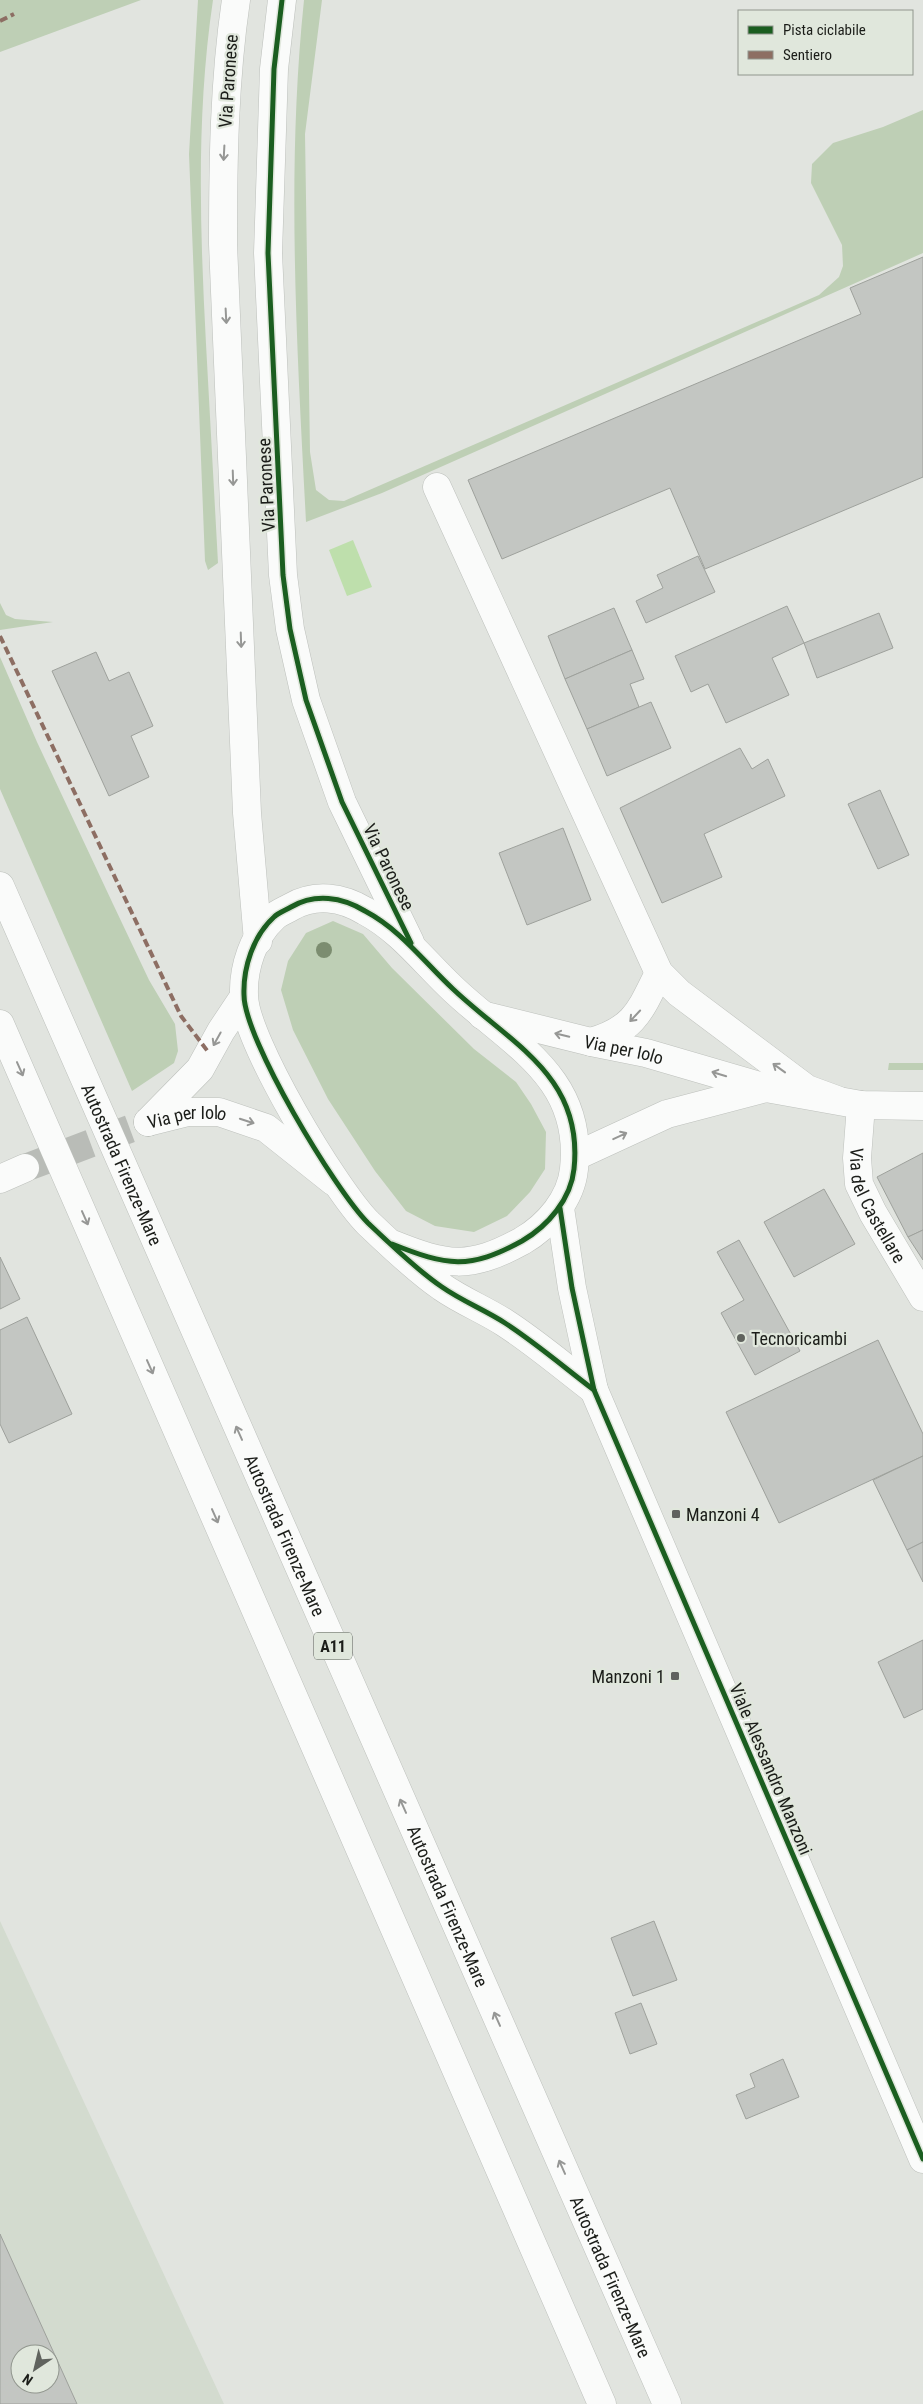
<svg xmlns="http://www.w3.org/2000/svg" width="923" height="2404" viewBox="0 0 923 2404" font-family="'Roboto Condensed',sans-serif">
	<rect width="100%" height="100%" fill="#e1e4df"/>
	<path fill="#d3dbcf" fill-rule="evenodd" d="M0 1921 224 2404H0ZM20 2354H50V2384H20Z"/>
	<g fill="#becfb5">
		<path d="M0 0H141L0 52Z"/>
		<path d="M198 0H213C196 114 200 230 206 344 210 417 214 490 218 563L208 570 205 561 189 154Z"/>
		<path d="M304 0H322L305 134 310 452 316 490 329 500 344 501 819 295 839 277 843 266 842 245 811 183 812 164 833 143 883 127 923 110V253L382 493 306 522C297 348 286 173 304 0Z"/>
		<path d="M0 603 6 615 15 619 53 622 0 630Z"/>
		<path d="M0 657 37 742 113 904 149 980 175 1024 178 1051 174 1063 132 1091 0 789Z"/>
		<path d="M333 921 363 934 392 968 474 1049 516 1082 531 1104 546 1132 545 1169 530 1192 507 1216 474 1232 435 1226 406 1211 375 1171 328 1099 293 1030 281 990 288 961 306 933Z"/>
		<path d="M889 1063H923V1070H888Z"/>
	</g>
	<path fill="#bedfac" d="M353 540 372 587 347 596 329 550Z"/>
	<g fill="#c3c6c2" stroke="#9ea19c" fill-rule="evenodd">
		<path d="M923 257V477L705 569 670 488 502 559 468 480 861 314 850 288Z"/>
		<path d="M698 556 715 592 646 623 636 601 663 588 657 575Z"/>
		<path d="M787 606 804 643 772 658 789 695 726 723 708 684 691 692 675 656Z"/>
		<path d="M614 608 632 650 565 679 548 636Z"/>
		<path d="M879 613 893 648 817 678 804 643Z"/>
		<path d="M632 650 644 679 630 684 639 707 587 729 565 679Z"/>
		<path d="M96 652 109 681 129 672 153 726 131 736 149 777 109 796 52 671Z"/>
		<path d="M651 702 671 748 607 776 587 729Z"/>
		<path d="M740 748 752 769 768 759 785 796 704 834 722 877 662 903 620 808Z"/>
		<path d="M880 790 909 855 878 869 848 804Z"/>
		<path d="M563 828 591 900 527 925 499 853Z"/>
		<path d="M923 1153V1230L908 1237 877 1177Z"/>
		<path d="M824 1189 855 1244 794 1277 764 1222Z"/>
		<path d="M923 1230V1260L908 1237Z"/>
		<path d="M739 1240 800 1351 755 1375 721 1313 744 1300 717 1252Z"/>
		<path d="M0 1257 20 1299 0 1309Z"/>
		<path d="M27 1317 72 1414 9 1443 0 1424V1330Z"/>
		<path d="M878 1340 923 1434V1456L779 1523 726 1412Z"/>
		<path d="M923 1456V1542L907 1550 873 1480Z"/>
		<path d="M923 1542V1582L907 1550Z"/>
		<path d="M923 1640V1709L904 1718 878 1662Z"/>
		<path d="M654 1921 677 1980 633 1996 611 1938Z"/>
		<path d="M641 2003 657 2044 630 2054 615 2013Z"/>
		<path d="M783 2059 799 2097 746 2119 736 2095 755 2087 750 2074Z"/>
		<path d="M0 2234 77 2404H0ZM20 2354H50V2384H20Z"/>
	</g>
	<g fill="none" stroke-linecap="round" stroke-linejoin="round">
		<path stroke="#b9bcb7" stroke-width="28" stroke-dasharray="28 14" stroke-linecap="butt" d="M25 1168 148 1122"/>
		<defs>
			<g id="minor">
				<path d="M437 487 659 973 679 993 807 1089 837 1100"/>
				<path id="s1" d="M482 1015 591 1042 646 1053 766 1088 861 1105 923 1106"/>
				<path d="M591 1042C635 1029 640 1011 659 973"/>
				<path id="s2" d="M861 1105 857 1158 859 1184 873 1213 923 1297"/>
				<path id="s3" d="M148 1122 188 1112H219L266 1128 334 1182"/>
				<path d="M148 1122 200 1069 221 1031 243 998"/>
				<path d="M576 1156 667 1114 766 1088"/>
				<path d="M0 1179 25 1168"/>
			</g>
			<g id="tertiary">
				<path d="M236 0C224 81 223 163 223 244L247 813 258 941"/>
				<path d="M282 0 274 69 268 253 283 575 290 629 306 700 342 802 410 942"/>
				<path d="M560 1208 572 1288 594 1390 923 2159"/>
				<path d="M392 1244C447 1266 469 1270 522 1241 548 1226 571 1199 574 1169 584 1076 511 1044 453 989 424 962 401 930 365 911 342 897 315 893 291 907 286 910 278 913 274 917 253 936 243 968 244 995 244 1039 335 1190 368 1223 389 1243 418 1271 442 1287 462 1301 485 1310 505 1323 536 1343 565 1368 594 1390"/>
			</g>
			<g id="motorway">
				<path id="s4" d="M0 886 667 2404"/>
				<path d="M0 1024 602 2404"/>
			</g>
		</defs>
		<use href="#minor" stroke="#bdc0bc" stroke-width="29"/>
		<use href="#tertiary" stroke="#bdc0bc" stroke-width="29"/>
		<use href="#motorway" stroke="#bdc0bc" stroke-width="29"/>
		<use href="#minor" stroke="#fafbfa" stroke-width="28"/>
		<use href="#tertiary" stroke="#fafbfa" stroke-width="28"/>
		<use href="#motorway" stroke="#fafbfa" stroke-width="28"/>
		<g stroke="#8d6e63" stroke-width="4" stroke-dasharray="8 4" stroke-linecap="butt">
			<path d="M0 21 14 14"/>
			<path d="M0 636 181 1016 209 1053"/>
		</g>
		<defs>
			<g id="cycleway">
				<path d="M282 0 274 69 268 253 283 575 290 629 306 700 342 802 411 943"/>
				<path d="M560 1208 572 1288 594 1390 923 2159"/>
				<path d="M392 1244C447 1266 469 1270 522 1241 548 1226 571 1199 574 1169 584 1076 511 1044 453 989 424 962 401 930 365 911 342 897 315 893 291 907 286 910 278 913 274 917 253 936 243 968 244 995 244 1039 335 1190 368 1223 389 1243 418 1271 442 1287 462 1301 485 1310 505 1323 536 1343 565 1368 594 1390"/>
			</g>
		</defs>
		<use href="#cycleway" stroke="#e0e7dc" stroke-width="8"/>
		<use href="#cycleway" stroke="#1b5e20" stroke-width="5"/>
	</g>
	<circle fill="#7c8d70" cx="324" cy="950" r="8"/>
	<defs><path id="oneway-shaft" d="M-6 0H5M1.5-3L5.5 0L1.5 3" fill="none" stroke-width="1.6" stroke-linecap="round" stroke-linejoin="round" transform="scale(1.25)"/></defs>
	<g stroke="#969795">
		<use href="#oneway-shaft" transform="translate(224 153) rotate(93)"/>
		<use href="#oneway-shaft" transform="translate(226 316) rotate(87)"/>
		<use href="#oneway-shaft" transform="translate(233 478) rotate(88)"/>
		<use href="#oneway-shaft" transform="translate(241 640) rotate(88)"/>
		<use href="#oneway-shaft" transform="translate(635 1016) rotate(133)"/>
		<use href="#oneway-shaft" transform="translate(562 1035) rotate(-166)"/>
		<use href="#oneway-shaft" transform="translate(217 1039) rotate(119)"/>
		<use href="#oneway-shaft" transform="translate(779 1068) rotate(-144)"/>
		<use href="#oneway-shaft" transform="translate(20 1069) rotate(66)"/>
		<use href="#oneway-shaft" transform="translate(719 1074) rotate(-163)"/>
		<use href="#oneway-shaft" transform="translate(247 1121) rotate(18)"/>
		<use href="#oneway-shaft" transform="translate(620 1136) rotate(-25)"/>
		<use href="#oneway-shaft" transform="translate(85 1218) rotate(66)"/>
		<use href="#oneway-shaft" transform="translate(150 1367) rotate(66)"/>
		<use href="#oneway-shaft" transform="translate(239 1433) rotate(-114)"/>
		<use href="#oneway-shaft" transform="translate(215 1516) rotate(66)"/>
		<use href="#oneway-shaft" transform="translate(403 1806) rotate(-114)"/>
		<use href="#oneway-shaft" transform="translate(497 2019) rotate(-114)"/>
		<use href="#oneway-shaft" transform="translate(562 2167) rotate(-114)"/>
	</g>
	<g fill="#60635e" stroke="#e0e7dc" stroke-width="2">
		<circle cx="741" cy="1338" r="5"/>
		<rect x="671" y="1509" width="10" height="10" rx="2.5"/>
		<rect x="670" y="1671" width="10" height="10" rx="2.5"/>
	</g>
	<g text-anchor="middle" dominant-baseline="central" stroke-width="4.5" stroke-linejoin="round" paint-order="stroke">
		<rect fill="#e0e7dc" stroke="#565a54" stroke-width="1" x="314" y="1632.5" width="38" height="27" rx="4"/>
		<g font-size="16" font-weight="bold" fill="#1b1d19">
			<text x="333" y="1646">A11</text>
		</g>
		<g font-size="18" fill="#1b1d19" stroke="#e0e7dc">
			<text transform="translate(228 81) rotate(-86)">Via Paronese</text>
			<text transform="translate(266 485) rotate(-93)">Via Paronese</text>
			<text transform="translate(389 867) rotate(64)">Via Paronese</text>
			<text stroke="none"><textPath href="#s1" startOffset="146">Via per Iolo</textPath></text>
			<text stroke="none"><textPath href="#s3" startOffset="40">Via per Iolo</textPath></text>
			<text stroke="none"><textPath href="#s4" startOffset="304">Autostrada Firenze-Mare</textPath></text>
			<text stroke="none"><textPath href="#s2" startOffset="105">Via del Castellare</textPath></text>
			<text stroke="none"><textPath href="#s4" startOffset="709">Autostrada Firenze-Mare</textPath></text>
			<text transform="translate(771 1769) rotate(67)">Viale Alessandro Manzoni</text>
			<text stroke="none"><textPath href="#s4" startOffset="1114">Autostrada Firenze-Mare</textPath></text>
			<text stroke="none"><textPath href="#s4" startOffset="1519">Autostrada Firenze-Mare</textPath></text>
		</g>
		<g font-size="18" fill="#1b1d19" stroke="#e0e7dc" text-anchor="start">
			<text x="751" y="1338">Tecnoricambi</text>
			<text x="686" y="1514">Manzoni 4</text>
			<text x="665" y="1676" text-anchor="end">Manzoni 1</text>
		</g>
	</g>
	<rect x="738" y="10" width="175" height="65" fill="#e0e7dc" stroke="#91968e"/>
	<rect x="748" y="26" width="25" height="8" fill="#1b5e20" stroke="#91968e"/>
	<text x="783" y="35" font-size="15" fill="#1b1d19">Pista ciclabile</text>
	<rect x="748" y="51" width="25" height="8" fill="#8d6e63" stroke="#91968e"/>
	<text x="783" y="60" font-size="15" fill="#1b1d19">Sentiero</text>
	<g transform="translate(35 2369) rotate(215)"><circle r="24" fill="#e0e7dc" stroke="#91968e"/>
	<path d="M0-4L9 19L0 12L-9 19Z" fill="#60635e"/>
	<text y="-8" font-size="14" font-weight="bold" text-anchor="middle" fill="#1b1d19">N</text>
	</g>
</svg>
